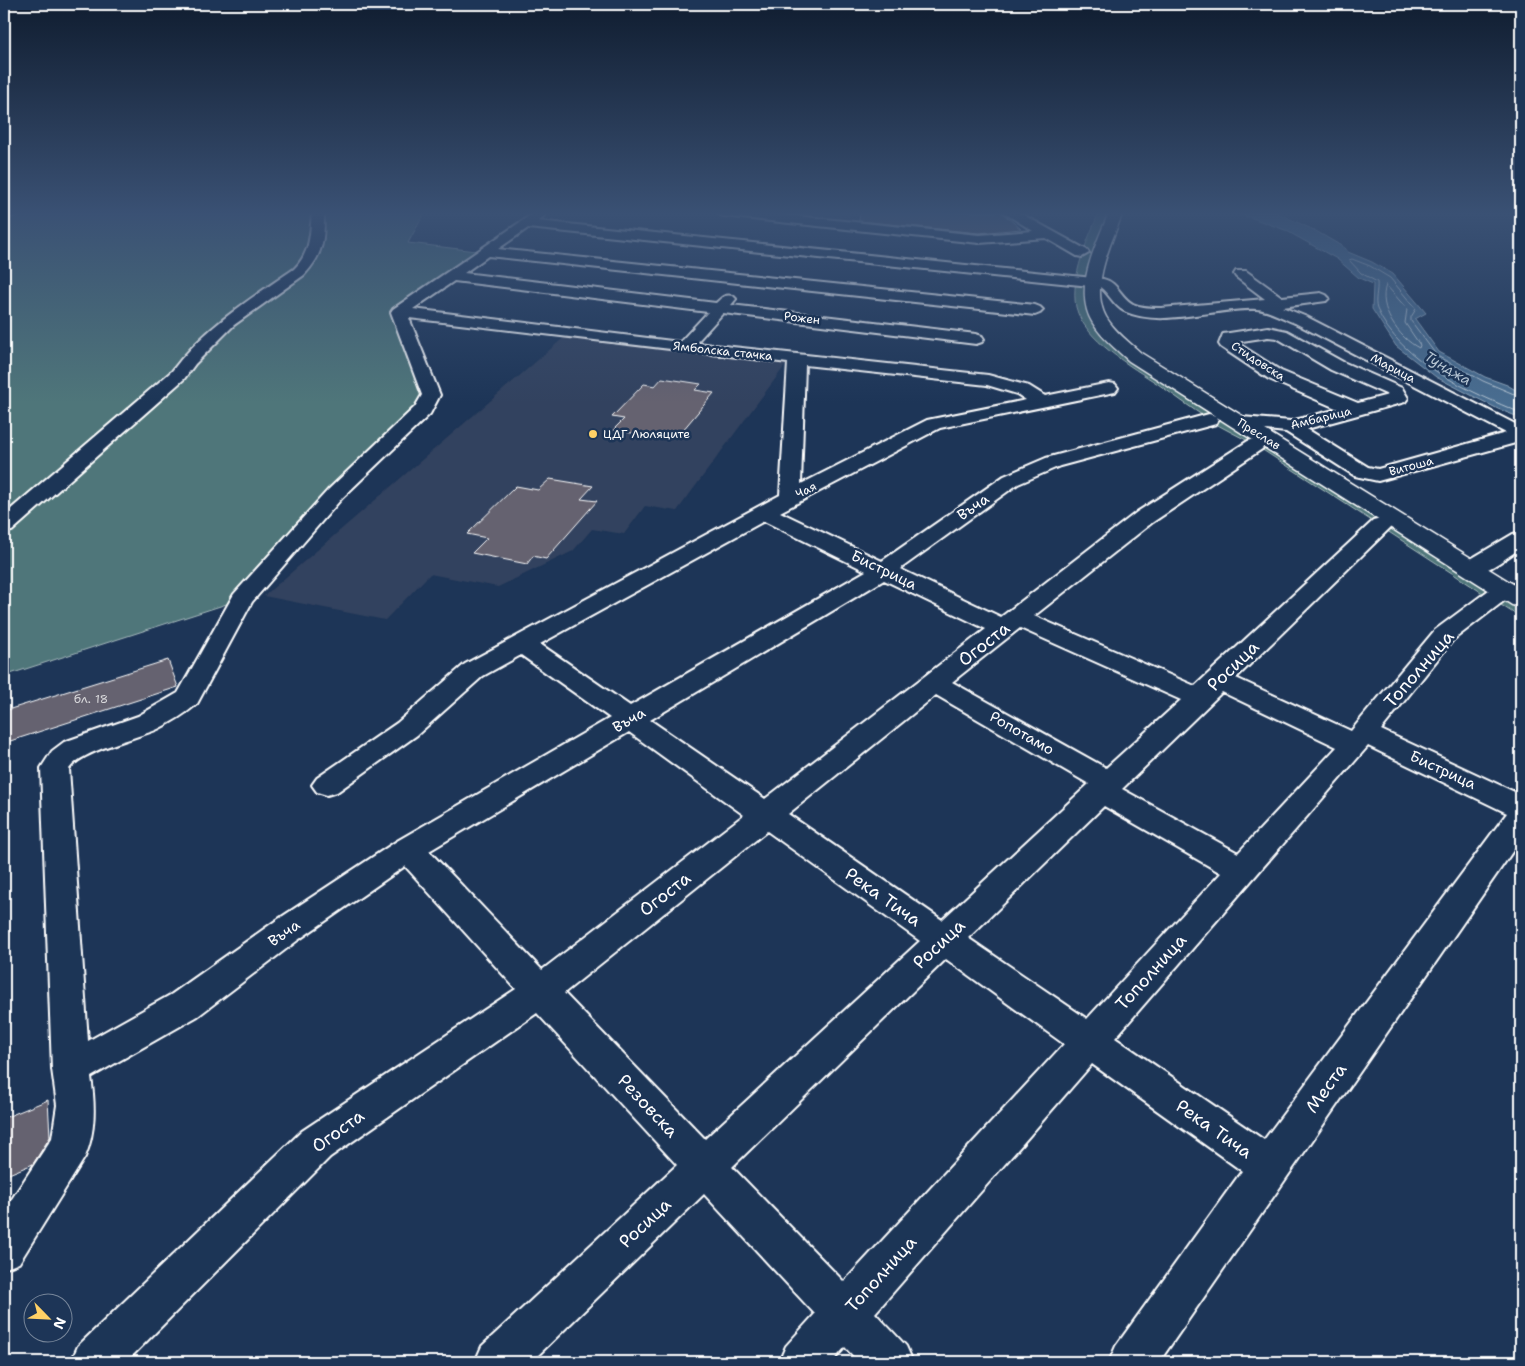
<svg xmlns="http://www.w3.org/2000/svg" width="1525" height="1366" viewBox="0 0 1525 1366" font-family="'Shantell Sans',sans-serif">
	<rect width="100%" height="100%" fill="#1d3557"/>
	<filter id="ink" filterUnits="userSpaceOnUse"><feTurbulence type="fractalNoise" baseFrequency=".02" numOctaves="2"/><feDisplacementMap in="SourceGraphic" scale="10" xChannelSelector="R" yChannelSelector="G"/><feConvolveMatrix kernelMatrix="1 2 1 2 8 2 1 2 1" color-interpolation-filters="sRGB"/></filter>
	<g filter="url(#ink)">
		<g fill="#33425e">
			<path d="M769 212H848L852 220Z"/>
			<path d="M568 334 787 363 677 511 645 506 624 534 592 529 573 551 498 587 430 574 385 620 264 596Z"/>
		</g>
		<g fill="#4f767a" stroke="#a7babc">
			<path d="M4 212H425L408 243 485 252 399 312 431 395 242 599 4 676Z"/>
			<path d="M1099 212H1116L1100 256 1095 309 1117 341 1521 600V618L1255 445C1240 436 1223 429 1208 419 1191 408 1175 396 1158 384 1132 367 1084 340 1076 307 1070 277 1088 239 1099 212Z"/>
		</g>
		<path fill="#486d90" stroke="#91a7bc" d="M1236 212H1275L1314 230 1345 248 1348 252 1372 262 1393 274 1426 313 1415 319 1439 352 1485 377 1507 385 1521 393V418L1498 409 1436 377 1396 346 1372 309 1373 284 1359 278 1337 259 1285 230Z"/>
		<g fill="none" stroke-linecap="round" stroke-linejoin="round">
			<g stroke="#b6c5d3" stroke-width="1">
				<path d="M1386 285 1407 309 1405 323 1420 345 1419 348C1399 338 1377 308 1386 285Z"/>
				<path d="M1521 397 1483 381 1437 356 1411 321V317L1416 309 1390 278 1370 266 1352 259 1349 260 1361 273 1377 282C1378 291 1374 300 1377 309 1400 362 1471 392 1521 413"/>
			</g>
		</g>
		<g fill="#656270" stroke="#fff">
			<path d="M860 212H1001L1021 229 979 233 859 221Z"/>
			<path d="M662 378 701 384 695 390 714 393 677 437 660 434 657 437 613 430 624 419 612 417 644 384 655 386Z"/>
			<path d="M550 479 593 486 581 499 597 501 546 559 533 556 527 564 472 553 487 538 467 534 516 486 538 490Z"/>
			<path d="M168 660 178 687 4 743V711Z"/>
			<path d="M48 1100 50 1137 33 1164 4 1176V1118Z"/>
		</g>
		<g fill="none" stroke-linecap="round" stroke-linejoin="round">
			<defs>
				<g id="minor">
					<path d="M4 212H19L17 215 4 218Z"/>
					<path d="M312 212H324C324 239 324 254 304 275L234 325 195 364 184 379 12 531 4 532V515L172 371C204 328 250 299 294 269 311 252 310 234 312 212Z"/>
					<path d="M535 212H545L546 214 538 221 1103 279C1118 282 1120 297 1133 304 1142 308 1152 308 1161 308L1265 299 1236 277 1234 274 1236 271H1246L1282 297 1321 293 1326 295 1329 298 1326 301 1282 307 1307 317 1521 427V440L1519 442 1378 481 1355 476 1286 432 1235 427 1233 423 1235 419 1242 417 1291 421 1338 409 1269 379 1221 347 1219 344 1223 334 1268 327 1287 331 1343 362 1402 388 1408 398 1405 402 1307 429 1368 467 1378 469 1506 433 1295 323C1284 319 1268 309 1256 309 1216 307 1162 329 1124 311 1113 305 1109 293 1100 287L528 228 498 249 1035 305 1040 307 1043 310 1040 313 1035 315 488 256 464 273 716 303C722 297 725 294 733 296L736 299 731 305 976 334 982 336 984 339 982 342 976 344 723 313 696 343 988 375 1029 386 1045 396 1109 383 1115 384 1118 388 1115 392 940 428 780 512 882 561 1004 476 1046 458 1209 414 1216 416 1218 420 1216 424 1060 466 1018 484 900 569 1001 617 1137 512 1248 441 1255 439 1262 441 1265 445 1262 449 1153 522 1034 616 1195 686 1373 521 1381 519 1389 521 1392 526 1236 678 1351 731 1435 630 1497 584 1505 582 1513 584 1517 589 1513 594 1453 640 1381 730 1521 795V839L1159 1362H1109L1116 1346 1242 1171 1092 1064 875 1313 906 1346 913 1362H859L845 1347 832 1362H779L786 1346 815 1314 704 1194 531 1362H475L482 1346 677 1165 537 1013 330 1157 126 1362H71L78 1346 302 1131 516 989 405 866 298 940 198 1016 91 1077C95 1104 96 1131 85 1157L19 1263 4 1269V1211L52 1138 57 1105 52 1069 41 768 52 751 64 742 138 716 178 693 234 594 328 490 415 407 422 395 391 312 393 309ZM454 281 708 312 680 342 413 309ZM409 318 788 363 780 495 465 664 397 723 317 778 312 785 317 792 327 795 337 792 417 735 483 676 521 655 610 718 397 841 274 922 172 994 88 1041 69 769C82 750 135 739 158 729 172 722 185 714 197 704L252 602 342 498 430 414 440 395ZM1268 337 1277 338 1331 370 1388 395 1358 403 1281 371 1236 342ZM805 365 987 385 1017 394 1026 400 927 420 801 484ZM764 521 866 571 630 706 540 644ZM884 580 986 629 765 799 650 720ZM1020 628 1181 700 1106 768 952 682ZM1222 692 1337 747 1238 853 1122 789ZM936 695 1089 784 942 920 788 814ZM629 732 744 815 542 970 429 851ZM1368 746 1507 813 1264 1140 1115 1038ZM1104 806 1221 873 1087 1019 968 938ZM767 831 920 941 705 1139 564 993ZM946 959 1064 1044 844 1282 732 1167Z"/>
					<path d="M718 212H758L979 235 1033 231 1003 212H1018L1087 250 1089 253 1082 257 1077 256 1046 238 979 243 724 216 720 215Z"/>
					<path d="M1521 532V548C1505 558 1483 578 1464 573L1461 568 1464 563 1513 534Z"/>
				</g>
				<path id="secondary" d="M1109 212H1123C1112 242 1089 286 1106 317 1114 331 1129 342 1141 353L1521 589V607L1512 605 1129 361C1114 347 1093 331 1087 310 1078 278 1098 241 1109 212Z"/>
			</defs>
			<use href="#minor" stroke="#fff" stroke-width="4"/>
			<use href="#secondary" stroke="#fff" stroke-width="3"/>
			<use href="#minor" fill="#1d3557" fill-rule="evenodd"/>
			<use href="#secondary" fill="#1d3557" fill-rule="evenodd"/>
		</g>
	</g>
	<linearGradient id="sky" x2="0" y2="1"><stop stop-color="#101d30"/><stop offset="0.53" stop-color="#3a5174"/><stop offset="1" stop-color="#3a5174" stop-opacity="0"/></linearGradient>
	<rect width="1525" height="403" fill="url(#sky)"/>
	<circle fill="#ffd166" stroke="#1d3557" stroke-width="2" cx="593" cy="434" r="5"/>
	<g text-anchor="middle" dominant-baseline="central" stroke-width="5" stroke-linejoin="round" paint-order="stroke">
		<g font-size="12" fill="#fff" stroke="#1d3557">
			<text transform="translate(802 318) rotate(7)">Рожен</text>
			<text transform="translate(723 351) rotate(6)">Ямболска стачка</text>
			<text transform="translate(1258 361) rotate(33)">Стидовска</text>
			<text transform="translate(1393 368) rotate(28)">Марица</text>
			<text transform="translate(1321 418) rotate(-14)">Амбарица</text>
			<text transform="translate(1259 434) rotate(32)">Преслав</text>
			<text transform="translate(1411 466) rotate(-15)">Витоша</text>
			<text transform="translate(806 490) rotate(-27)">Чая</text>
		</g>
		<g font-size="12" fill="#fff" stroke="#1d3557" text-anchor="start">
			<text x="603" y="434">ЦДГ Люляците</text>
		</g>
		<g font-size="12" fill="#d8d8db">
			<text x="91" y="699">бл. 18</text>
		</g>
		<g font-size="14" font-style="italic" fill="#b6c5d3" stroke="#1d3557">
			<text transform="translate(1448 368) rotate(31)">Тунджа</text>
		</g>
		<g font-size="15" fill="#fff" stroke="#1d3557">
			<text transform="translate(973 507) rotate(-35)">Въча</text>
			<text transform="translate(884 570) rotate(26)">Бистрица</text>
			<text transform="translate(629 720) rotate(-30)">Въча</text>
			<text transform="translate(1022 733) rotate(30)">Ропотамо</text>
			<text transform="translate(1443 770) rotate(25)">Бистрица</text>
			<text transform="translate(284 933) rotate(-35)">Въча</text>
		</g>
		<g font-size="18" fill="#fff" stroke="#1d3557">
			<text transform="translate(984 644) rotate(-38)">Огоста</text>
			<text transform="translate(1233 666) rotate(-44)">Росица</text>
			<text transform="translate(1419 669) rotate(-49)">Тополница</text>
			<text transform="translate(665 894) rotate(-38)">Огоста</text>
			<text transform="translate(883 897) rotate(35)">Река Тича</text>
			<text transform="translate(939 944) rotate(-43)">Росица</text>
			<text transform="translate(1151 972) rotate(-48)">Тополница</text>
			<text transform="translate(1326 1088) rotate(-54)">Места</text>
			<text transform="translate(648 1106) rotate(47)">Резовска</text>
			<text transform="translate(1214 1129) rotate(35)">Река Тича</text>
			<text transform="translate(338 1131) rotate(-36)">Огоста</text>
			<text transform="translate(645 1223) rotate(-43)">Росица</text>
			<text transform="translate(881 1274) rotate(-48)">Тополница</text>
		</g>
	</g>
	<rect width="1525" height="1366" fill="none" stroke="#1d3557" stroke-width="20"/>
	<rect x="10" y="10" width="1505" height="1346" fill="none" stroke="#fff" stroke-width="2" filter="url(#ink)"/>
	<g transform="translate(48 1318) rotate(114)"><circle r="24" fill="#1d3557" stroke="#77869a"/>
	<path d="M0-4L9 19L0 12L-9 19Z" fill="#ffd166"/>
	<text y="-8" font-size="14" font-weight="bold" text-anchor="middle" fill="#ffffff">N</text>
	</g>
</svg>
